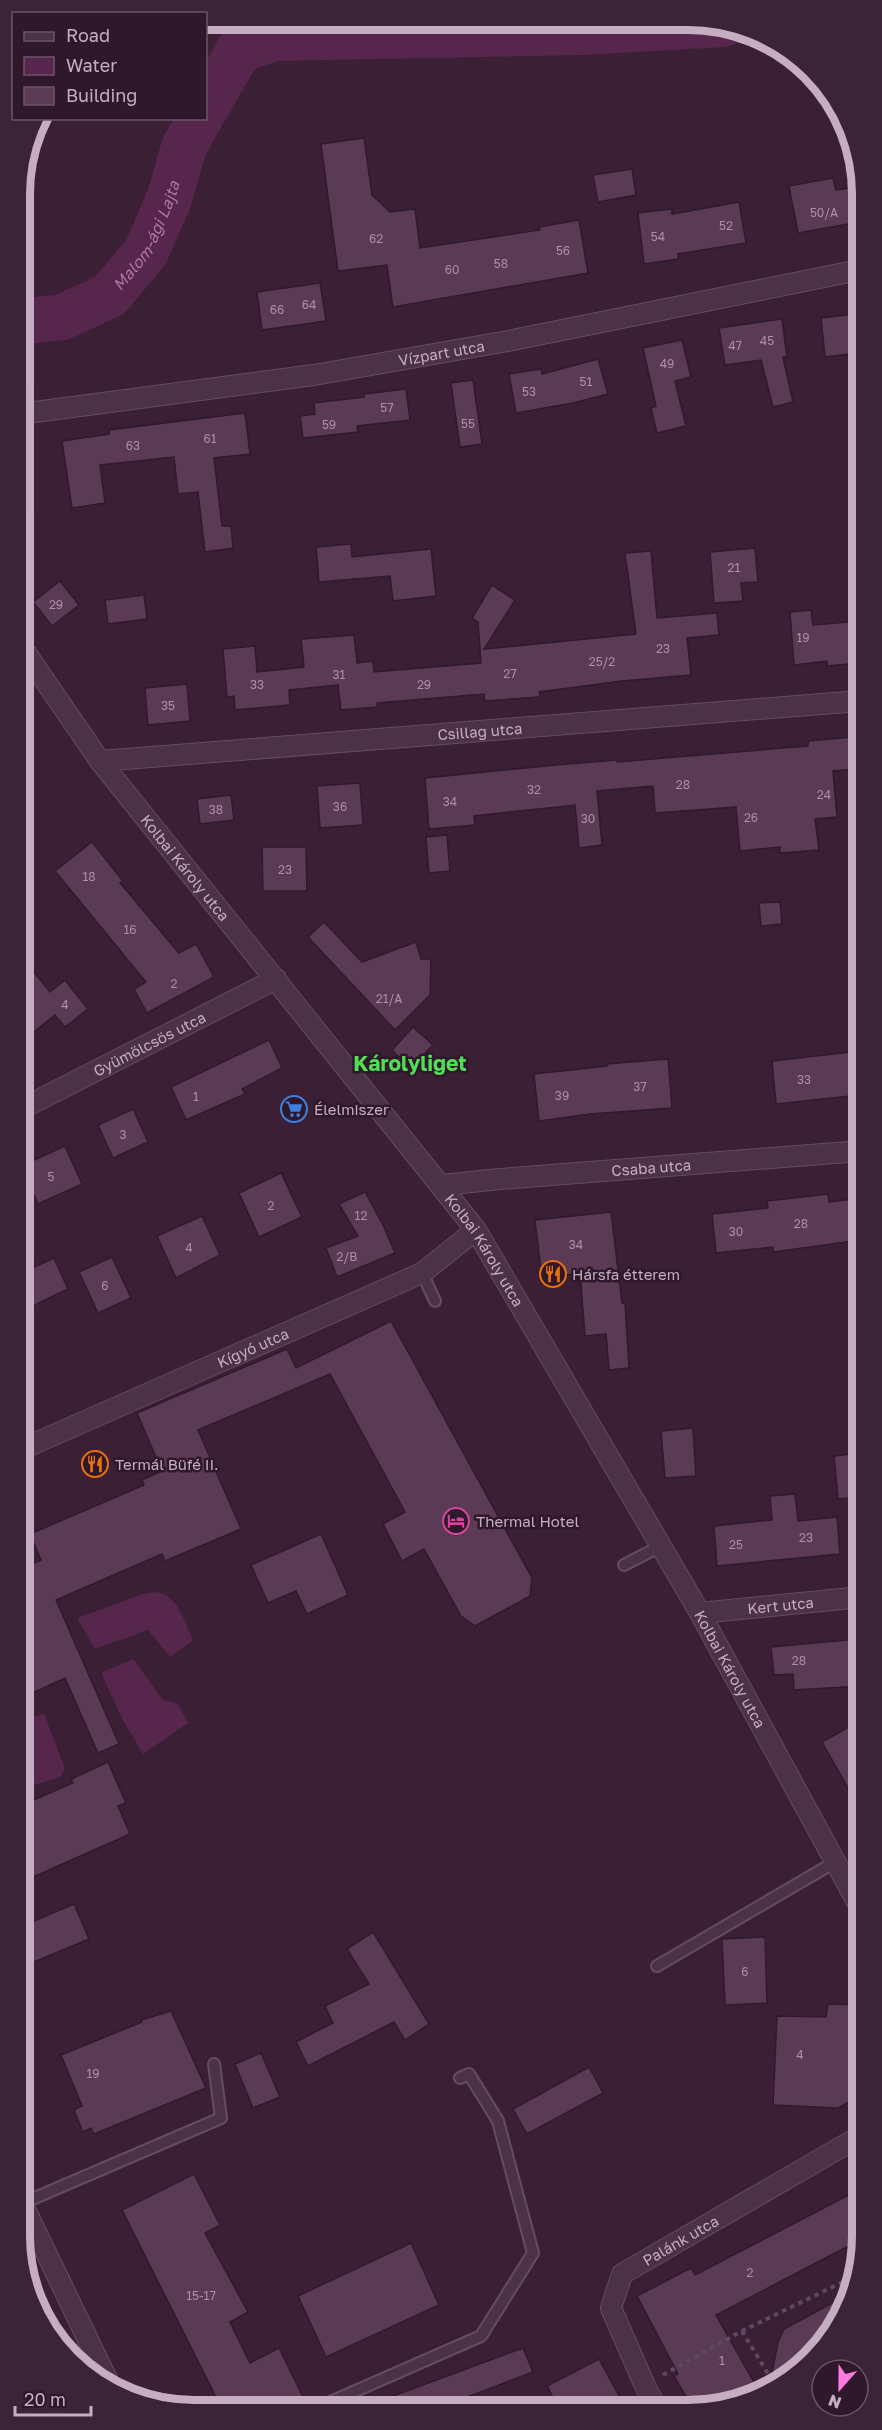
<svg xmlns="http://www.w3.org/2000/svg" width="882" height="2430" viewBox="0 0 882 2430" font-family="'Golos Text',sans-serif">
	<rect width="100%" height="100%" fill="#3a1f35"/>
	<g fill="#56264d">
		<path d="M155 1592C178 1594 184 1621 193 1640L170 1657 148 1630 95 1649 77 1618 143 1594Z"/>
		<path d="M133 1659 163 1700 177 1703 188 1723 143 1754 124 1722 101 1673Z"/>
		<path d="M29 1711 34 1717 44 1714 65 1768 60 1777 22 1789V1712Z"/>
	</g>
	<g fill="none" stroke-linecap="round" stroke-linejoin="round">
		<g stroke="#56264d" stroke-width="46">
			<path d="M206 108 239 50 274 38 584 32 724 24"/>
			<path id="s1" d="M20 322 63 317 110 295 146 252 169 199 184 147 200 118"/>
		</g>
	</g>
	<g fill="#5b3a55" stroke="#311a2d" stroke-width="1.5">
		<path d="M364 138 372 195 390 212 415 209 420 248 540 230 539 227 579 220 588 273 393 307 387 265 338 271 321 144Z"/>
		<path d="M632 169 636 195 598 202 593 175Z"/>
		<path d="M833 178 836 190 859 187V222L798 233 789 186Z"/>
		<path d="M739 202 746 243 678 254V259L644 264 638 213 672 209V214Z"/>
		<path d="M320 283 326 321 262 330 257 292Z"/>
		<path d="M856 314 859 353 825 357 821 318Z"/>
		<path d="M782 319 787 357H783L793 402 773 407 761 360 725 365 719 328Z"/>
		<path d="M682 340 691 377 675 381 686 426 657 433 651 408 656 406 643 348Z"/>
		<path d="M598 359 608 394 573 403 516 413 509 374 541 369 542 374Z"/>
		<path d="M473 380 482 444 460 447 451 383Z"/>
		<path d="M406 389 410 420 357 426 358 432 303 438 300 416 315 414 314 403 364 397V394Z"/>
		<path d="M245 413 250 454 214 458 222 526H231L233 548 205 552 198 492 178 494 174 457 100 465 105 503 72 508 62 441 109 434V430Z"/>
		<path d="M351 544 352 557 431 549 436 596 393 601 390 576 319 582 316 547Z"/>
		<path d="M755 548 758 582 741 583 743 601 714 603 710 552Z"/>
		<path d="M651 551 657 618 717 613 719 635 687 638 691 675 622 681 539 692 540 697 485 701 484 694 377 703V707L341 710 338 685 289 690 290 705 235 710 234 696 227 697 223 649 255 646 257 672 304 667 301 639 354 635 357 663 373 661 374 672 481 663 478 622 472 618 492 585 515 600 484 649 636 634 625 553Z"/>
		<path d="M60 581 79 605 52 626 33 602Z"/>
		<path d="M144 595 147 619 108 624 105 600Z"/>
		<path d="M811 610 813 625 860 621V663L827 666V661L794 665 790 612Z"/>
		<path d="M187 684 190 721 148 725 145 688Z"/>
		<path d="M853 737 856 769 833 771 837 817 815 819 819 850 780 853V847L740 851 736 807 655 813 653 786 597 791 602 845 579 848 575 805 474 816 475 825 429 829 425 778 556 765 617 760V762L808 746V741Z"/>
		<path d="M360 783 363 825 320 828 317 786Z"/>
		<path d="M231 795 234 820 200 824 197 799Z"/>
		<path d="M447 835 450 871 429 873 426 837Z"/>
		<path d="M92 842 123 881 120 883 179 953 196 944 214 977 147 1013 134 989 146 982 55 871Z"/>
		<path d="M262 847H306L307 891H263Z"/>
		<path d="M780 902 782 924 761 926 759 903Z"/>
		<path d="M324 922 362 962 416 942 421 959H431L430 995 395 1030 308 937Z"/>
		<path d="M21 956 50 992 65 980 88 1009 65 1027 55 1015 21 1042Z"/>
		<path d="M413 1027 433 1045 410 1068 392 1050Z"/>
		<path d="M269 1040 282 1068 242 1089 245 1094 186 1120 171 1087Z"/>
		<path d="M860 1051V1095L776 1104 772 1061Z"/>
		<path d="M668 1059 672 1108 590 1114 539 1121 534 1074 607 1066V1064Z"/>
		<path d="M133 1109 148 1142 113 1158 98 1125Z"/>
		<path d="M65 1146 82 1184 38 1204 21 1166Z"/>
		<path d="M281 1173 302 1217 259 1237 239 1193Z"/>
		<path d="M365 1192 383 1225 395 1253 337 1277 326 1248 358 1236 339 1204Z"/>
		<path d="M828 1194 829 1202 861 1198V1240L773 1252V1247L716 1253 712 1214 768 1208 767 1201Z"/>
		<path d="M611 1212 622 1303H625L629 1368 609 1370 606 1334 585 1336 580 1273 542 1278 535 1220Z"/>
		<path d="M202 1216 220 1255 176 1278 157 1236Z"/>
		<path d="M112 1257 131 1298 98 1313 79 1272Z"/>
		<path d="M54 1258 68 1289 22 1311 21 1273Z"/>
		<path d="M391 1321 532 1578 530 1596 475 1626 461 1616 424 1549 402 1561 383 1524 405 1512 330 1374 198 1430 241 1529 165 1561 162 1554 56 1600 119 1744 98 1753 65 1678 22 1698V1568L41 1560 30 1534 144 1485 142 1480 162 1471 137 1413 287 1349 296 1368Z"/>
		<path d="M693 1428 696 1476 665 1478 661 1431Z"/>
		<path d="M861 1453V1497L838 1499 834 1456Z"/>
		<path d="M795 1494 798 1521 837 1517 840 1554 717 1566 714 1526 772 1520 770 1496Z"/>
		<path d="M321 1534 348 1595 307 1614 296 1591 268 1603 251 1565Z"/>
		<path d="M858 1639 861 1651V1686L794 1690 793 1674 774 1675 771 1647Z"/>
		<path d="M861 1720V1811L822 1742Z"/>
		<path d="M108 1762 126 1803 118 1806 130 1834 22 1882V1805L73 1783 71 1779Z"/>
		<path d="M74 1904 89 1939 22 1967V1926Z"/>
		<path d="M373 1932 429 2024 405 2040 394 2022 308 2066 296 2042 333 2023 325 2006 369 1984 347 1949Z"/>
		<path d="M765 1937 767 2003 725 2005 722 1939Z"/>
		<path d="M828 2004 862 2005V2095L838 2108 773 2105 777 2016 826 2017Z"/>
		<path d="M171 2011 206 2088 94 2134 91 2128 83 2132 74 2110 82 2106 61 2055 142 2022 141 2020Z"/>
		<path d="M261 2053 280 2097 253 2108 235 2064Z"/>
		<path d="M589 2067 603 2093 527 2134 513 2109Z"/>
		<path d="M194 2174 220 2225 205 2233 248 2312 230 2322 250 2363 279 2348 308 2407H221L122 2210Z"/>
		<path d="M862 2188V2239L716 2315 760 2393 722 2407H692L674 2376 678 2374 637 2296 691 2268 695 2275Z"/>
		<path d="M411 2243 439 2305 326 2357 298 2296Z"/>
		<path d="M851 2293 849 2302 819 2351 775 2387 769 2389 778 2342 784 2329Z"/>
		<path d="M523 2348 533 2372 441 2407H369V2405Z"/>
		<path d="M599 2359 625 2407H558L547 2386Z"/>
	</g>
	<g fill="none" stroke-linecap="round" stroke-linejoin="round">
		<defs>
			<g id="service">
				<path d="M422 1273 435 1301"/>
				<path d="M624 1565 661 1546"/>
				<path d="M657 1966 835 1862"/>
				<path d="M23 2203 221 2118 214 2064"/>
				<path d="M319 2407 481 2336 533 2253 498 2121 469 2074 460 2078"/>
			</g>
			<g id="minor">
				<path id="s2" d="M20 414 314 375 508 341 859 270"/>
				<path id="s3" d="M21 646 100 761 476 1230 700 1613 862 1911"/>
				<path id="s4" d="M100 761 860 701"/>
				<path id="s5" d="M21 1109 276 979"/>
				<path id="s6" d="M442 1185 500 1179 861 1151"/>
				<path id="s7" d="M22 1449 422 1273 476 1230"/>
				<path id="s8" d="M700 1613 861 1597"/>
				<path d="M23 2205 107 2379"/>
				<path id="s9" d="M656 2407 645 2386 611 2308 622 2274 862 2135"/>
			</g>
		</defs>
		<use href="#service" stroke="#654d61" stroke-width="14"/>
		<use href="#minor" stroke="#654d61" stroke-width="22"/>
		<g stroke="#5c4963" stroke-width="4" stroke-dasharray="4.5 4.5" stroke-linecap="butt">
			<path d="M742 2331 776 2387"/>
			<path d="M663 2375 742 2331 855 2276"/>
		</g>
		<use href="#service" stroke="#4b3246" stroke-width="10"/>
		<use href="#minor" stroke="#4b3246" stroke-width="20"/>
	</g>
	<defs>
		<symbol id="supermarket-ring" viewBox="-11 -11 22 22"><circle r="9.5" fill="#2f182b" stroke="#3f7fe0" stroke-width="1.5"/><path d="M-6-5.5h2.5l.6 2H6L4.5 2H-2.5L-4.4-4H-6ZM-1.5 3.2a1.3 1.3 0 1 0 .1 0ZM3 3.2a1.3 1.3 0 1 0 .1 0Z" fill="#3f7fe0"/></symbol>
		<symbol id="restaurant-ring" viewBox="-11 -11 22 22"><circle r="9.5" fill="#2f182b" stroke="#e8710a" stroke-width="1.5"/><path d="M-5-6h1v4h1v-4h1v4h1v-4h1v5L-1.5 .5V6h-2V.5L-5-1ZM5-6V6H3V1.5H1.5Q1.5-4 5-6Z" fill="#e8710a"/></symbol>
		<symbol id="hotel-ring" viewBox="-11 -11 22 22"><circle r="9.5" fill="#2f182b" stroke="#d1479c" stroke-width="1.5"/><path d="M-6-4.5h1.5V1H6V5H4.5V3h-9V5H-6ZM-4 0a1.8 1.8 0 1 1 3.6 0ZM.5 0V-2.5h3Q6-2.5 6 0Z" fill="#d1479c"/></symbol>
	</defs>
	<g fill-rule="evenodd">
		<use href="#supermarket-ring" x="279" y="1094" width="30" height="30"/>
		<use href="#restaurant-ring" x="538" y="1259" width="30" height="30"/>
		<use href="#restaurant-ring" x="80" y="1449" width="30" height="30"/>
		<use href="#hotel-ring" x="441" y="1506" width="30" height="30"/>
	</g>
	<g text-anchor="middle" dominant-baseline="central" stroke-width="5" stroke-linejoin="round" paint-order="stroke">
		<g font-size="12" fill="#ac90a6">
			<text x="824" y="212">50/A</text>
			<text x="726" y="225">52</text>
			<text x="658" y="236">54</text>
			<text x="376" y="238">62</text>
			<text x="563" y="250">56</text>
			<text x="501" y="263">58</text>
			<text x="452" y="269">60</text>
			<text x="309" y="304">64</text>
			<text x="277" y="309">66</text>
			<text x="767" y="340">45</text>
			<text x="735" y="345">47</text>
			<text x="667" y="363">49</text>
			<text x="586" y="381">51</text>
			<text x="529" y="391">53</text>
			<text x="387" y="407">57</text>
			<text x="468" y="423">55</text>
			<text x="329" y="424">59</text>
			<text x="210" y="438">61</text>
			<text x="133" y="445">63</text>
			<text x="734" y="567">21</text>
			<text x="56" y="604">29</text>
			<text x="803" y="637">19</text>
			<text x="663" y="648">23</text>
			<text x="602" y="661">25/2</text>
			<text x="510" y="673">27</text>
			<text x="339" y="674">31</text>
			<text x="257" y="684">33</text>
			<text x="424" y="684">29</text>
			<text x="168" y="705">35</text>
			<text x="683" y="784">28</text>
			<text x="534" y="789">32</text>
			<text x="824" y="794">24</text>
			<text x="450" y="801">34</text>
			<text x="340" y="806">36</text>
			<text x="216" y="809">38</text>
			<text x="751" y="817">26</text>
			<text x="588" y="818">30</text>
			<text x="285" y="869">23</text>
			<text x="89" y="876">18</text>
			<text x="130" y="929">16</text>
			<text x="174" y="983">2</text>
			<text x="389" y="998">21/A</text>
			<text x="65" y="1004">4</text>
			<text x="804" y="1079">33</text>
			<text x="640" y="1086">37</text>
			<text x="562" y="1095">39</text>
			<text x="196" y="1096">1</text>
			<text x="123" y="1134">3</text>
			<text x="51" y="1176">5</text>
			<text x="271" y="1205">2</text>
			<text x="361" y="1215">12</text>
			<text x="801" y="1223">28</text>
			<text x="736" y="1231">30</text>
			<text x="576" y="1244">34</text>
			<text x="189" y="1247">4</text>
			<text x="347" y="1256">2/B</text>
			<text x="105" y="1285">6</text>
			<text x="806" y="1537">23</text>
			<text x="736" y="1544">25</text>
			<text x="799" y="1660">28</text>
			<text x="745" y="1971">6</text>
			<text x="800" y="2054">4</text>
			<text x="93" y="2073">19</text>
			<text x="750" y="2272">2</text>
			<text x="201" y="2295">15-17</text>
			<text x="722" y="2360">1</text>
		</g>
		<g font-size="15" fill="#c7adc1" stroke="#2f182b">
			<text stroke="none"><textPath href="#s2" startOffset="426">Vízpart utca</textPath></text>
			<text stroke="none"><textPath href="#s4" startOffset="381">Csillag utca</textPath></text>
			<text stroke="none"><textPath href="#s3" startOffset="276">Kolbai Károly utca</textPath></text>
			<text stroke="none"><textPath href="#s5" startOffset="144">Gyümölcsös utca</textPath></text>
			<text stroke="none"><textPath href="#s6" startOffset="210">Csaba utca</textPath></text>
			<text stroke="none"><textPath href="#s3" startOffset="762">Kolbai Károly utca</textPath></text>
			<text stroke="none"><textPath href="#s7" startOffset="252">Kígyó utca</textPath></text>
			<text stroke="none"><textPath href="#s8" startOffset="81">Kert utca</textPath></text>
			<text stroke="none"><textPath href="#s3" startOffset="1248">Kolbai Károly utca</textPath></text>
			<text stroke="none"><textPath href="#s9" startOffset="212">Palánk utca</textPath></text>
		</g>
		<g font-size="15" fill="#c7adc1" stroke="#2f182b" text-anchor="start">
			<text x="314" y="1109">Élelmiszer</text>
			<text x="572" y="1274">Hársfa étterem</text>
			<text x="115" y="1464">Termál Büfé II.</text>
			<text x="476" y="1521">Thermal Hotel</text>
		</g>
		<g font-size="16" font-style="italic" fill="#b272a7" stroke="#2f182b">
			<text stroke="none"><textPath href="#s1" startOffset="166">Malom-ági Lajta</textPath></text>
		</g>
		<g font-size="21" font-weight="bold" fill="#51de57" stroke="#2f182b">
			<text x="410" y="1063">Károlyliget</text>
		</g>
	</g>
	<path d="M0 0H882V2430H0ZM194 30H688A164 164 0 0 1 852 194V2236A164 164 0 0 1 688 2400H194A164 164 0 0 1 30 2236V194A164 164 0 0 1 194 30Z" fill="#3b2437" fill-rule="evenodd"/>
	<path fill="none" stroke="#c7adc1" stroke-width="8" d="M194 30H688A164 164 0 0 1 852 194V2236A164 164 0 0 1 688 2400H194A164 164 0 0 1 30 2236V194A164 164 0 0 1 194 30Z"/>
	<rect x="12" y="12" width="195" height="108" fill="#2f182b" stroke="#6c5467" stroke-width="1.5"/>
	<rect x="24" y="32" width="30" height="9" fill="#4b3246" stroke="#6c5467" stroke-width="1.5"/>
	<text x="66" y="42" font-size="18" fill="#c7adc1">Road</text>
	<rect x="24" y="57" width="30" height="18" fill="#56264d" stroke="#6c5467" stroke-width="1.5"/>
	<text x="66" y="72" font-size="18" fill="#c7adc1">Water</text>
	<rect x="24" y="87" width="30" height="18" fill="#5b3a55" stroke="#6c5467" stroke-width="1.5"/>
	<text x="66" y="102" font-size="18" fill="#c7adc1">Building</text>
	<g transform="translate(840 2388) rotate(201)"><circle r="28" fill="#2f182b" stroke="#6c5467" stroke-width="1.5"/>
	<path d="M0-4.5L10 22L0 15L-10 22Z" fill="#ff7ae2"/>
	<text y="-9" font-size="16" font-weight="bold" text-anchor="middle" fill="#c7adc1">N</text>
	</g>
	<path d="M15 2406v9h76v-9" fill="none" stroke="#c7adc1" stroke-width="3"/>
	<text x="24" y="2406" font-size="18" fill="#c7adc1" stroke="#2f182b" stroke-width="4.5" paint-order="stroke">20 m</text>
</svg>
